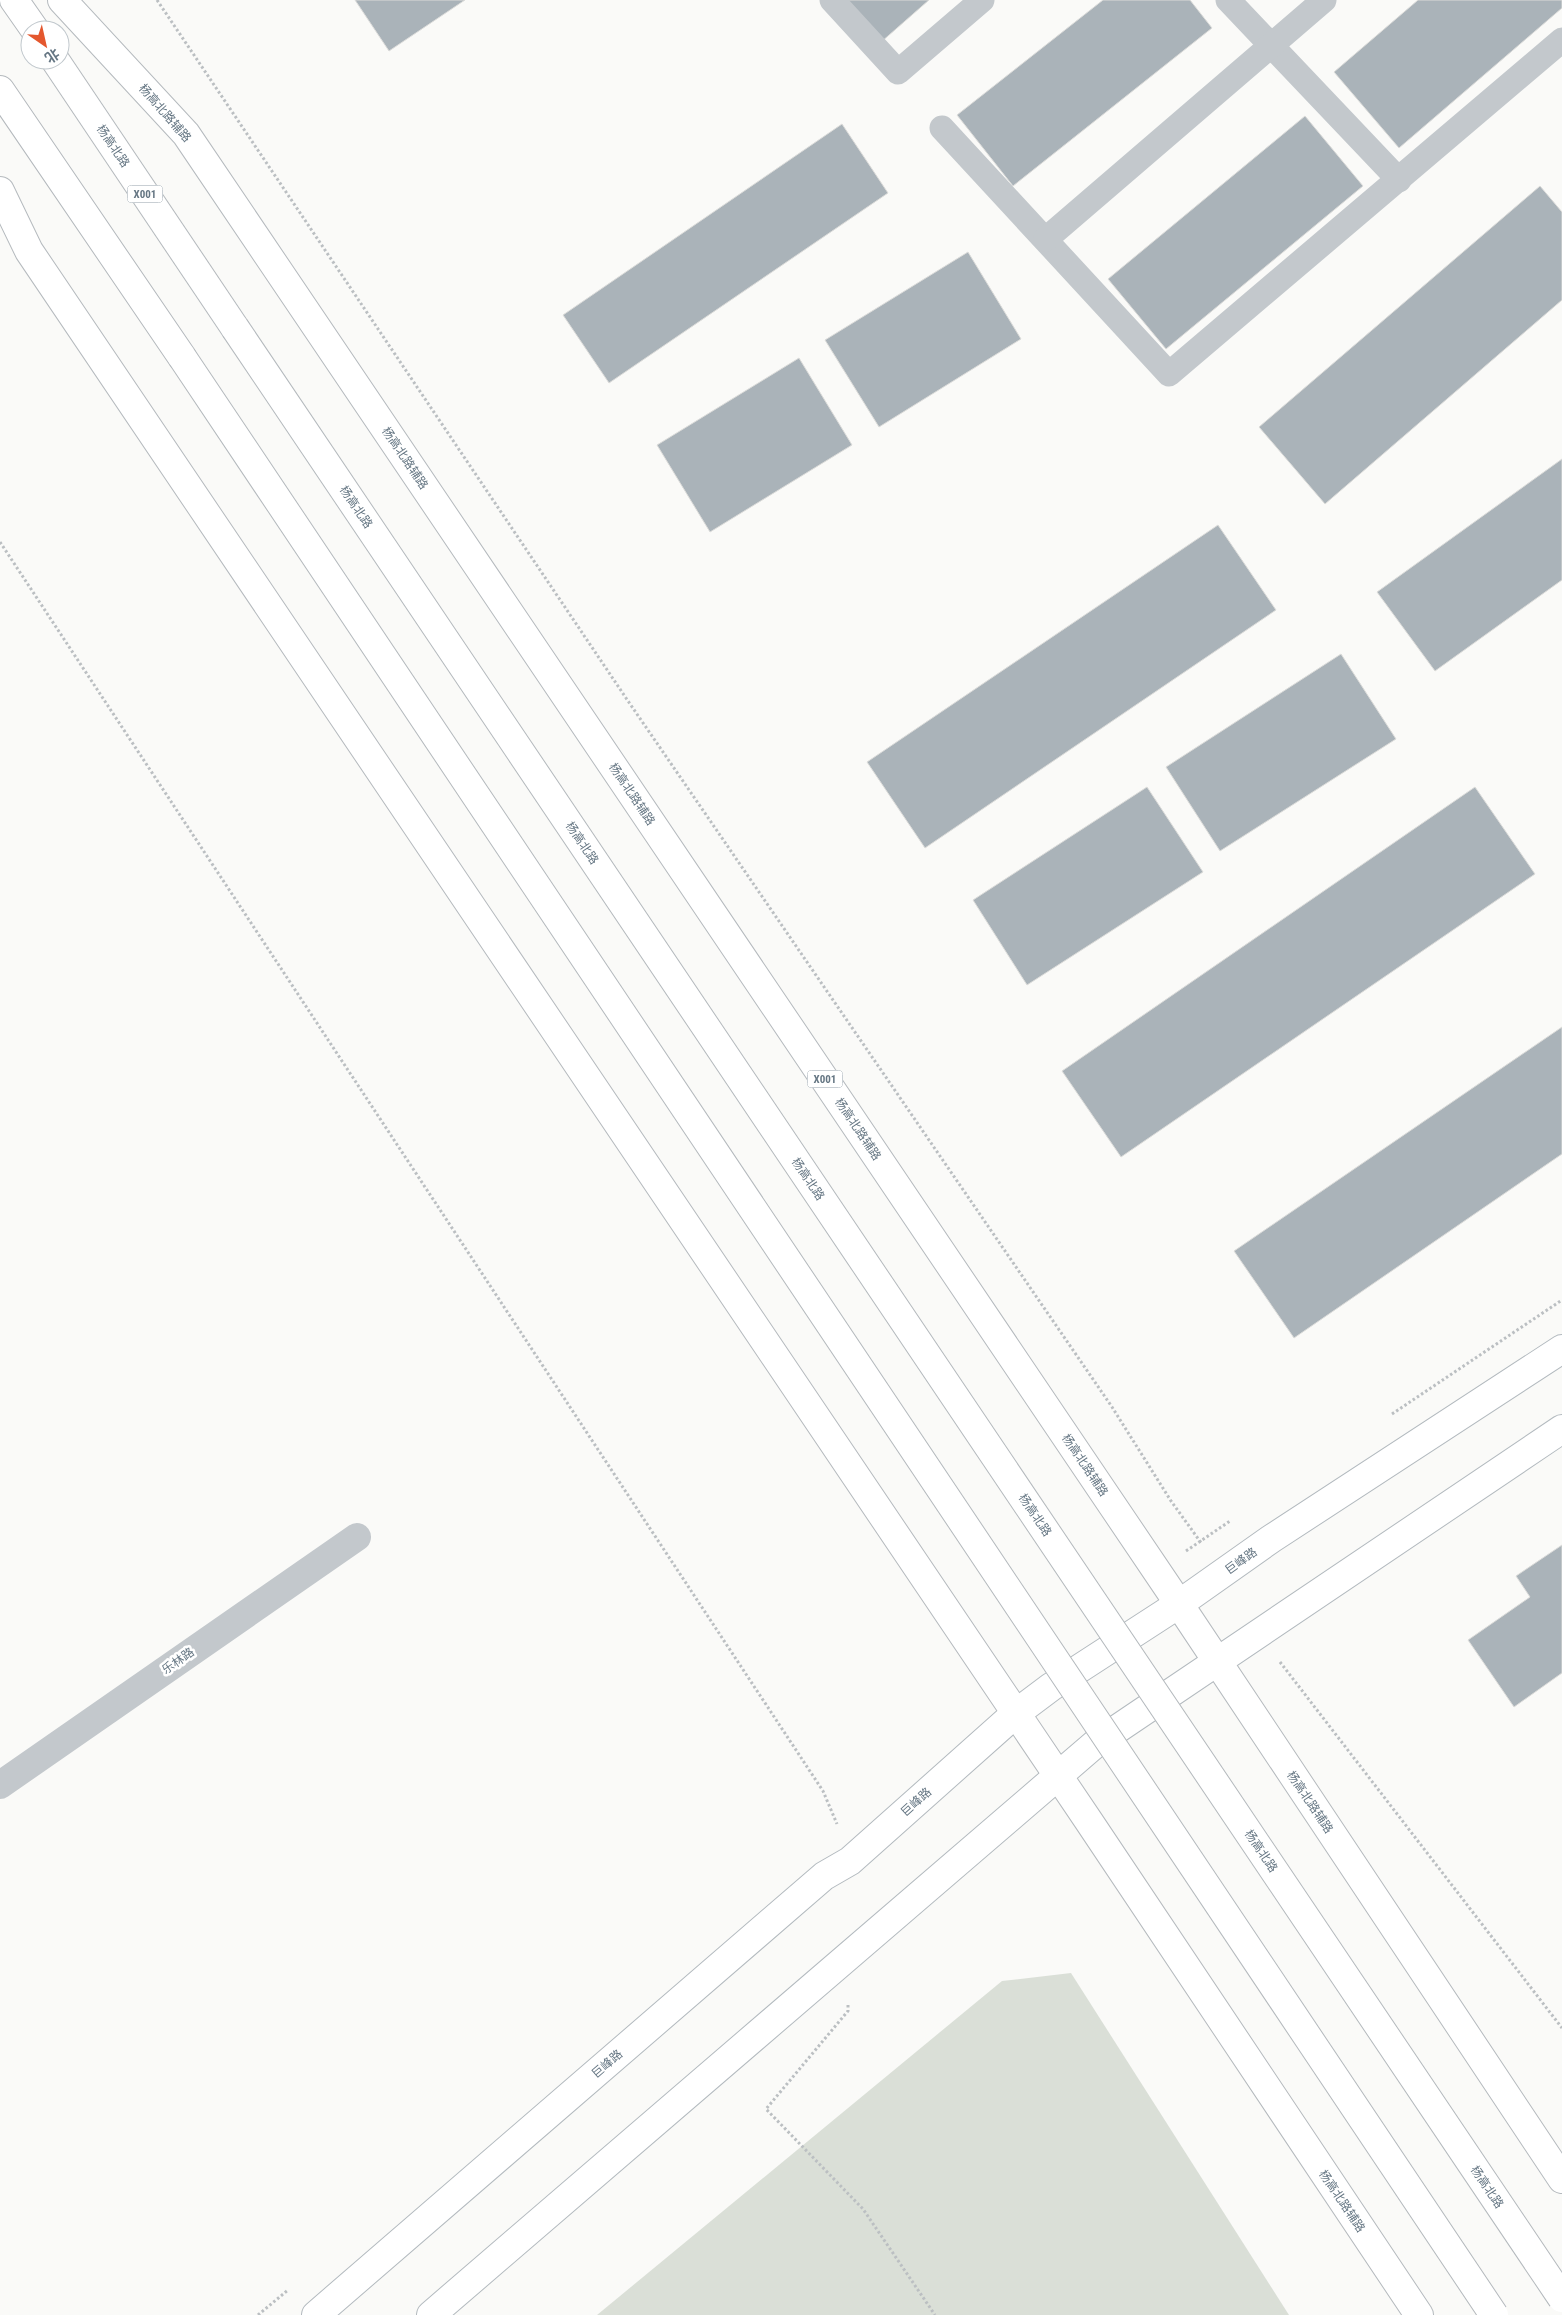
<svg xmlns="http://www.w3.org/2000/svg" width="1562" height="2315" viewBox="0 0 1562 2315" font-family="'Roboto Condensed','Noto Sans SC',sans-serif">
	<rect width="100%" height="100%" fill="#fafaf8"/>
	<path fill="#dadfd7" d="M1071 1973 1289 2315H597L1002 1981Z"/>
	<g fill="#aab3b9" stroke="#dcdcda">
		<path d="M355 0H465L389 51Z"/>
		<path d="M843 0H929L880 43Z"/>
		<path d="M1103 0H1190L1212 28 1013 186 957 115Z"/>
		<path d="M1418 0H1562V8L1399 148 1334 72Z"/>
		<path d="M1305 116 1363 186 1166 349 1108 279Z"/>
		<path d="M842 124 888 193 609 383 563 315Z"/>
		<path d="M1540 186 1562 212V300L1325 504 1259 427Z"/>
		<path d="M968 252 1021 339 879 427 825 340Z"/>
		<path d="M799 358 852 445 710 532 657 445Z"/>
		<path d="M1562 459V580L1435 671 1377 592Z"/>
		<path d="M1218 525 1276 610 925 848 867 762Z"/>
		<path d="M1341 654 1396 739 1220 851 1166 767Z"/>
		<path d="M1147 787 1203 872 1027 985 973 900Z"/>
		<path d="M1475 787 1535 874 1121 1157 1062 1071Z"/>
		<path d="M1562 1027V1154L1294 1338 1234 1251Z"/>
		<path d="M1562 1545V1673L1514 1707 1468 1640 1530 1597 1516 1576Z"/>
	</g>
	<g fill="none" stroke-linecap="round" stroke-linejoin="round">
		<defs>
			<g id="secondary">
				<path d="M316 2315 824 1876 850 1861 1015 1714 1051 1687 1179 1604 1271 1539 1562 1349"/>
				<path d="M431 2315 1095 1744 1562 1429"/>
			</g>
			<g id="primary">
				<path d="M62 0 186 134 1179 1604 1562 2179"/>
				<path d="M0 191 29 251 1088 1820 1419 2315"/>
			</g>
			<g id="highway">
				<path d="M14 0 35 30"/>
				<path d="M55 60 235 328"/>
				<path d="M0 90 182 357"/>
			</g>
		</defs>
		<use href="#secondary" stroke="#b3babf" stroke-width="30"/>
		<use href="#primary" stroke="#b5babe" stroke-width="30"/>
		<use href="#highway" stroke="#b4b9bd" stroke-width="30"/>
		<g stroke="#bbbfc2" stroke-width="3" stroke-dasharray="2.5 2.5" stroke-linecap="butt">
			<path d="M157 0 626 698 1112 1407 1171 1501 1202 1544"/>
			<path d="M0 542 823 1791 837 1824"/>
			<path d="M1392 1414 1562 1300"/>
			<path d="M1186 1551 1230 1521"/>
			<path d="M1280 1662 1562 2028"/>
			<path d="M848 2005V2011L766 2109 863 2209 935 2315"/>
			<path d="M258 2315 288 2290"/>
		</g>
		<g stroke="#c3c8cc" stroke-width="25">
			<path d="M832 0 898 72 982 0"/>
			<path d="M1228 0 1399 180"/>
			<path d="M942 128 1169 374 1562 40"/>
			<path d="M1046 239 1324 0"/>
		</g>
		<path stroke="#c3c8cc" stroke-width="28" d="M0 1785 357 1537"/>
		<use href="#secondary" stroke="#fff" stroke-width="28"/>
		<use href="#primary" stroke="#fff" stroke-width="28"/>
		<use href="#highway" stroke="#fff" stroke-width="28"/>
		<defs>
			<g id="highway-bridge">
				<path d="M235 328 1562 2298"/>
				<path d="M182 357 1494 2315"/>
			</g>
		</defs>
		<use href="#highway-bridge" stroke="#b4b9bd" stroke-width="30" stroke-linecap="butt"/>
		<use href="#highway-bridge" stroke="#fff" stroke-width="28"/>
	</g>
	<g text-anchor="middle" dominant-baseline="central" stroke-width="5" stroke-linejoin="round" paint-order="stroke">
		<g fill="#fff" stroke="#939fa8" stroke-width="1">
			<rect x="127.5" y="185.5" width="35" height="17" rx="4"/>
			<rect x="807.5" y="1070.5" width="35" height="17" rx="4"/>
		</g>
		<g font-size="11" font-weight="bold" fill="#657683">
			<text x="145" y="194">X001</text>
			<text x="825" y="1079">X001</text>
		</g>
		<g font-size="12" fill="#657683" stroke="#fff">
			<text transform="translate(165 113) rotate(49)">杨高北路辅路</text>
			<text transform="translate(113 146) rotate(56)">杨高北路</text>
			<text transform="translate(405 458) rotate(56)">杨高北路辅路</text>
			<text transform="translate(356 507) rotate(56)">杨高北路</text>
			<text transform="translate(632 794) rotate(56)">杨高北路辅路</text>
			<text transform="translate(582 843) rotate(56)">杨高北路</text>
			<text transform="translate(858 1129) rotate(56)">杨高北路辅路</text>
			<text transform="translate(808 1179) rotate(56)">杨高北路</text>
			<text transform="translate(1085 1465) rotate(56)">杨高北路辅路</text>
			<text transform="translate(1035 1515) rotate(56)">杨高北路</text>
			<text transform="translate(1241 1561) rotate(-36)">巨峰路</text>
			<text transform="translate(178 1661) rotate(-35)">乐林路</text>
			<text transform="translate(916 1802) rotate(-42)">巨峰路</text>
			<text transform="translate(1310 1802) rotate(56)">杨高北路辅路</text>
			<text transform="translate(1261 1851) rotate(56)">杨高北路</text>
			<text transform="translate(607 2064) rotate(-41)">巨峰路</text>
			<text transform="translate(1487 2187) rotate(56)">杨高北路</text>
			<text transform="translate(1342 2201) rotate(56)">杨高北路辅路</text>
		</g>
	</g>
	<g transform="translate(45 45) rotate(146)"><circle r="24" fill="#ffffff" stroke="#c1c8cd"/>
	<path d="M0-4L9 19L0 12L-9 19Z" fill="#e4572e"/>
	<text y="-8" font-size="14" font-weight="bold" text-anchor="middle" fill="#657683">北</text>
	</g>
</svg>
